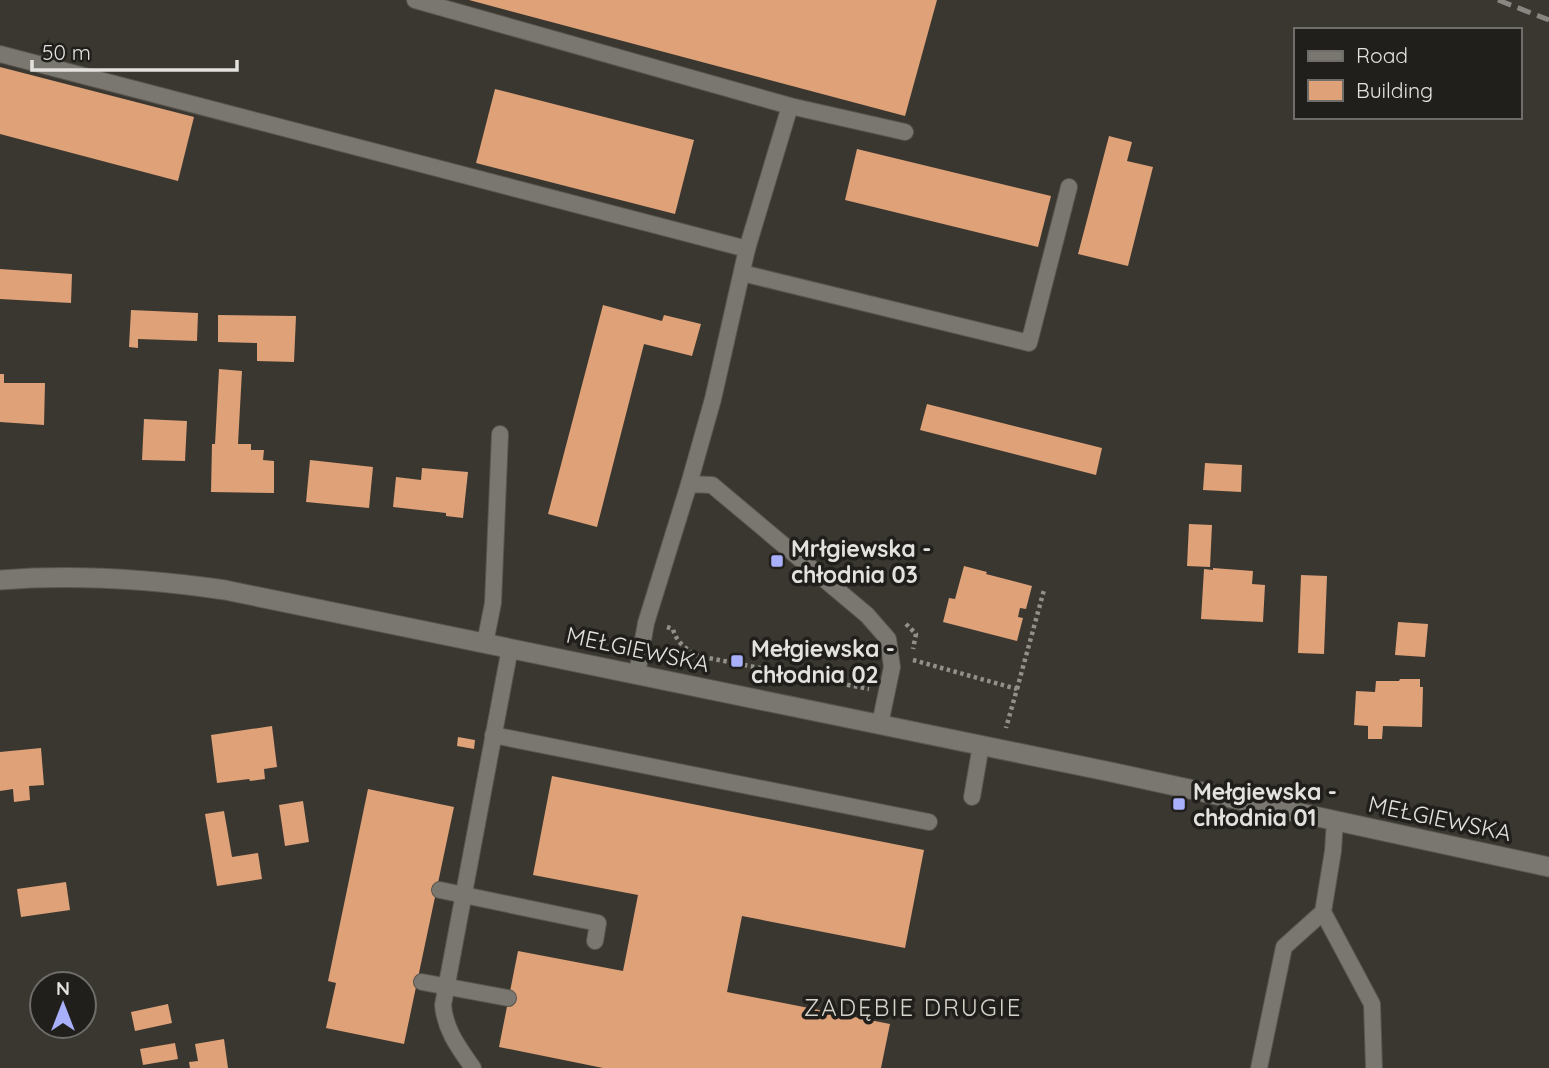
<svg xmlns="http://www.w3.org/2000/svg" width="1549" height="1068" viewBox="0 0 1549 1068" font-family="Quicksand,sans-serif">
	<rect width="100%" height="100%" fill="#3a3730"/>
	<g fill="#dea178">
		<path d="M469 0H937L905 116Z"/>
		<path d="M0 67 194 117 178 181 0 134Z"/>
		<path d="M495 89 694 140 675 214 476 163Z"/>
		<path d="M1109 136 1132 142 1127 161 1153 167 1128 266 1078 254Z"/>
		<path d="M857 149 1051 196 1038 247 845 200Z"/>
		<path d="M0 269 72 274 71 303 0 299Z"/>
		<path d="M603 305 662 321 664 315 701 324 692 356 644 344 597 527 548 514Z"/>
		<path d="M131 310 198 313 197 341 138 339V348L129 347Z"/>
		<path d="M218 315 296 316 294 362 257 361V343L218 342Z"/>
		<path d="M219 369 242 371 238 444H251V450H264L263 460 274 461V493L211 492 212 444H215Z"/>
		<path d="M0 374H4V383H45L44 425 0 422Z"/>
		<path d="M927 404 1102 448 1096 475 920 430Z"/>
		<path d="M144 419 187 421 185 461 142 460Z"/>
		<path d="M310 460 373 467 369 508 306 502Z"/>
		<path d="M1205 463 1242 465 1241 492 1203 490Z"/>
		<path d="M422 468 468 472 463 518 446 516V513L393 507 396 477 421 480Z"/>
		<path d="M1189 524 1212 525 1210 567 1187 566Z"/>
		<path d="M964 566 987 572 986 574 1032 586 1026 609 1020 608 1018 617 1023 618 1017 641 943 622 949 598 955 599Z"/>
		<path d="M1213 568 1253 571 1252 584 1265 585 1263 622 1201 619 1204 569 1213 570Z"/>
		<path d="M1301 575 1327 576 1324 654 1298 653Z"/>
		<path d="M1398 622 1428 624 1425 657 1395 655Z"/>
		<path d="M1400 679H1420V687H1423L1422 727 1383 726 1382 739H1368V726L1354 725 1356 691 1375 692 1376 681H1399Z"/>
		<path d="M272 726 277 767 264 769 265 779 250 781 249 779 217 783 211 735Z"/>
		<path d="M458 737 475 740 474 749 457 746Z"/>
		<path d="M41 748 44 785 29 786 30 800 14 802 13 789 0 791V752Z"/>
		<path d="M552 776 924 850 905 948 742 916 727 992 890 1024 881 1068H603L499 1047 518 951 623 971 638 895 533 875Z"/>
		<path d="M368 789 454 807 404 1044 326 1028 336 983 328 981Z"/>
		<path d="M303 801 309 842 285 846 279 805Z"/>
		<path d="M224 811 232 857 258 853 262 879 217 886 205 814Z"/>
		<path d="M66 882 70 910 21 917 17 889Z"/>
		<path d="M168 1004 172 1023 135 1031 131 1012Z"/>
		<path d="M224 1039 228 1068H190L189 1062 198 1061 195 1044Z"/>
		<path d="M175 1043 178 1059 143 1065 140 1049Z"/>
	</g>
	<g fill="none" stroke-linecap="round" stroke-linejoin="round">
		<defs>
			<g id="service">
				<path d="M415 0 790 106 905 132"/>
				<path d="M0 54 747 249 790 106"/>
				<path d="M742 273 1029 343 1069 187"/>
				<path d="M689 484 713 399 747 249"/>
				<path d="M485 643 493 603 500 434"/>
				<path d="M637 674 646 623 689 484 712 485 867 615 888 639 892 667 880 724"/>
				<path d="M493 735 929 822"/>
				<path d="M972 797 981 745"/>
				<path d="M1335 820 1333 851 1323 912 1372 1004 1374 1068"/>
				<path d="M440 890 598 923 595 941"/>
				<path d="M422 982 508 998"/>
				<path d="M473 1068C459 1048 445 1030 443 1005L510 648"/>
				<path d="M1259 1068 1284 947 1323 912"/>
			</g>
			<path id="minor" d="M0 580C76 574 150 579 225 590L1106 771 1549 867"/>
		</defs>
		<use href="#service" stroke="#58564f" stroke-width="18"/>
		<use href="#minor" stroke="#58564f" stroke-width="21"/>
		<g stroke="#92908a" stroke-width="4.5" stroke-dasharray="3.5 3.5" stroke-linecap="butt">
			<path d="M906 624 916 634 913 649"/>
			<path d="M667 627 673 629C676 642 687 650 698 656L869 689"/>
			<path d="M913 660 1017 689 1006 728"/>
			<path d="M1017 689 1044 590"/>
		</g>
		<use href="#service" stroke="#7a7770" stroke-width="16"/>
		<use href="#minor" stroke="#7a7770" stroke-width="19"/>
		<path stroke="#898681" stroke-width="5" stroke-dasharray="14 7" stroke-linecap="butt" d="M1498 0 1549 20"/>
	</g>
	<g fill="#a8b0fc" stroke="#201f1c" stroke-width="2.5">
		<rect x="770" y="554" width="14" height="14" rx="3.5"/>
		<rect x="730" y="654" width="14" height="14" rx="3.5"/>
		<rect x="1172" y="797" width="14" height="14" rx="3.5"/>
	</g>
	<g text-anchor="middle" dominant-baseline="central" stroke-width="7" stroke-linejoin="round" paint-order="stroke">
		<g font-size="23" font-weight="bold" fill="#e4e2de" stroke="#201f1c" text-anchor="start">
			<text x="791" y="548">Mrłgiewska -<tspan x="791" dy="26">chłodnia 03</tspan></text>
			<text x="751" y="648">Mełgiewska -<tspan x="751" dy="26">chłodnia 02</tspan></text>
			<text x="1193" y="791">Mełgiewska -<tspan x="1193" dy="26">chłodnia 01</tspan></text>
		</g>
		<g font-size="23" fill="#e4e2de" stroke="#201f1c">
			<text transform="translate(638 649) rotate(12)">MEŁGIEWSKA</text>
			<text transform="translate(1440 818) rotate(12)">MEŁGIEWSKA</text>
		</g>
		<g font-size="24" letter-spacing="2" fill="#d6d3ca" stroke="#201f1c">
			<text x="913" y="1007">ZADĘBIE DRUGIE</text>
		</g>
	</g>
	<rect x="1294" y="28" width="228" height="91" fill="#201f1c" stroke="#6e6d6a" stroke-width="2"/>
	<rect x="1308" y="51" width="35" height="10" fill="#7a7770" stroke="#6e6d6a" stroke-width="2"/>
	<text x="1356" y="63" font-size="21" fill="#e4e2de">Road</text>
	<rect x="1308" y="80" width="35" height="21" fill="#dea178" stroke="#6e6d6a" stroke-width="2"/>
	<text x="1356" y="98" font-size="21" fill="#e4e2de">Building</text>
	<g transform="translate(63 1005)"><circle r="33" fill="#201f1c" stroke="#6e6d6a" stroke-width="2"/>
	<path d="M0-5L12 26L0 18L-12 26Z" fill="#a8b0fc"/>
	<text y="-10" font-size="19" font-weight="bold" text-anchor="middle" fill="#e4e2de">N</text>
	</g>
	<path d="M32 60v10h205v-10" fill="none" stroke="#e4e2de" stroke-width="3.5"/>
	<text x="42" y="60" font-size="21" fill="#e4e2de" stroke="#201f1c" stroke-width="5" paint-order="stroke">50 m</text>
</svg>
